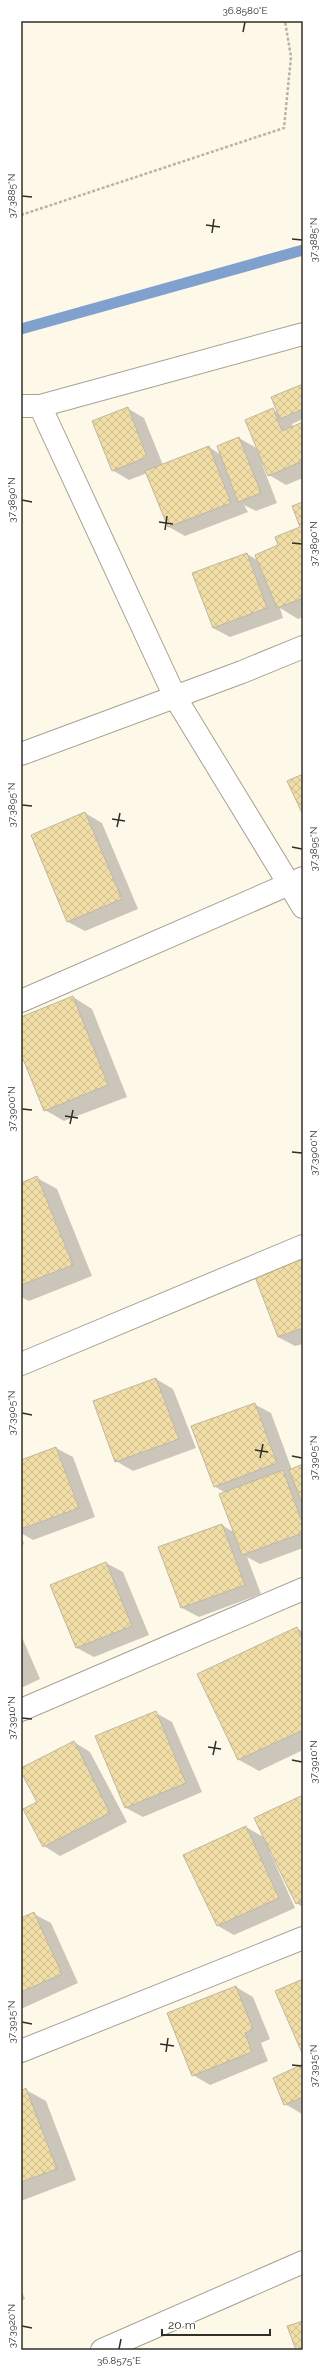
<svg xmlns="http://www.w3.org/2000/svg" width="324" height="2371" viewBox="0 0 324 2371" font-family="Raleway,sans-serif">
	<defs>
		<pattern id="building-cross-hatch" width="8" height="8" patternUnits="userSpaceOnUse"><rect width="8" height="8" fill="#f1dea6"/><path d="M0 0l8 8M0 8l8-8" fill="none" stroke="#cfbf8f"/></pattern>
	</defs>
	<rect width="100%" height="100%" fill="#fef8e8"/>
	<g fill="#0003">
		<path d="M303 385V419L292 424 293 427 303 423V478L286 485 269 475 264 463 262 464 277 503 256 511 244 505 248 512 185 536 169 527 147 473 129 480 112 470 127 408 144 418 163 465 209 447 221 455 239 438 258 449 273 410 279 413Z"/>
		<path d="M303 503V617L298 619 280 608 283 618 230 637 213 628 247 554 259 561 302 528Z"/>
		<path d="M85 813 102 823 138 909 85 931 68 922 32 836Z"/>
		<path d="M73 997 92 1009 127 1097 64 1121 45 1110 21 1051V1018Z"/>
		<path d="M37 1178 57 1189 92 1276 29 1301 21 1297V1184Z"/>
		<path d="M303 1259V1344L295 1346 278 1337Z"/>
		<path d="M156 1379 173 1389 196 1448 133 1471 116 1461Z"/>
		<path d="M254 1404 271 1413 292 1470 303 1465V1548L260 1564 247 1557 261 1594 199 1617 182 1608 222 1525 235 1533 226 1493 214 1486Z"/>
		<path d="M56 1448 73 1457 95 1517 33 1540 21 1533V1461Z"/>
		<path d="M21 1536 24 1544 21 1546Z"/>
		<path d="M106 1563 123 1572 149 1635 94 1657 77 1648 51 1586Z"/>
		<path d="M297 1628 303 1632V1750L259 1771 239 1760 199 1675Z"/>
		<path d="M21 1635 40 1679 21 1688Z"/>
		<path d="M156 1713 172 1722 202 1792 143 1817 126 1808Z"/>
		<path d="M74 1742 90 1752 127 1822 60 1856 44 1846 38 1803 21 1769Z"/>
		<path d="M303 1796V1907L296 1903 272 1852H270L295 1908 234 1935 218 1926 246 1827 265 1838Z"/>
		<path d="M34 1914 51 1923 78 1983 21 2009V1920Z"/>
		<path d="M236 1987 253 1997 270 2039 261 2043 268 2061 210 2085 193 2075Z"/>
		<path d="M303 2065V2113L302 2114 285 2104Z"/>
		<path d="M26 2090 46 2101 76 2180 21 2201V2092Z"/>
		<path d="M21 2289 25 2299 21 2301Z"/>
	</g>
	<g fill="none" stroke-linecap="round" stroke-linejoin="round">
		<path stroke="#80a1ce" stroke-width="11" d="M21 329 303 250"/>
	</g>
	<g fill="url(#building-cross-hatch)" stroke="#bdb7a8">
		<path d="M303 384V409L280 419 271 397Z"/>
		<path d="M128 407 147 457 112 471 92 421Z"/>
		<path d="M273 408 282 431 303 422V461L268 476 245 420Z"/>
		<path d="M239 437 261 493 238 502 217 446Z"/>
		<path d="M209 446 231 503 168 527 145 471Z"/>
		<path d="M303 502V598L277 608 255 555 278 545 275 537 300 527 292 506Z"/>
		<path d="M247 553 267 608 213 628 192 573Z"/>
		<path d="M303 774V815L287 781Z"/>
		<path d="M85 812 122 899 67 922 31 835Z"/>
		<path d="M73 996 108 1085 44 1111 21 1054V1017Z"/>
		<path d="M37 1176 73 1265 21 1285V1183Z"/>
		<path d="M303 1258V1328L278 1337 255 1277Z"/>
		<path d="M156 1378 179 1439 115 1462 93 1401Z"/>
		<path d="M255 1403 277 1463 214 1487 191 1426Z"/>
		<path d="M56 1447 79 1508 21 1529V1460Z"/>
		<path d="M303 1464V1505L289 1470Z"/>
		<path d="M283 1470 303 1525V1533L242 1555 219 1494Z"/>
		<path d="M222 1524 245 1585 181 1608 158 1547Z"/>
		<path d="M106 1562 132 1626 76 1648 50 1585Z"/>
		<path d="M297 1627 303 1640V1730L238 1760 197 1674Z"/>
		<path d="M156 1711 186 1783 125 1808 95 1736Z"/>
		<path d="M74 1741 110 1813 43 1847 23 1809 37 1802 21 1772V1768Z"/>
		<path d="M303 1795V1901L296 1904 254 1818Z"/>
		<path d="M246 1826 279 1898 217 1926 183 1855Z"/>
		<path d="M34 1912 62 1974 21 1992V1918Z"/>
		<path d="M303 1979V2053H302L275 1991Z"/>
		<path d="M236 1986 253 2029 245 2033 252 2052 192 2076 167 2013Z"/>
		<path d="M303 2064V2097L284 2105 273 2078Z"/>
		<path d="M26 2088 57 2169 21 2182V2091Z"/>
		<path d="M303 2321V2350H296L287 2326Z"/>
	</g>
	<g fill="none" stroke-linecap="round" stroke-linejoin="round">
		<defs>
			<g id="minor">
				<path d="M21 406H40L303 334"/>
				<path d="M40 406 175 697 303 907"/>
				<path d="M21 754 242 672 303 647"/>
				<path d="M21 1001 303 878"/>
				<path d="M21 1364 303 1246"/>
				<path d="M21 1710 303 1589"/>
				<path d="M21 2051 303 1938"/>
				<path d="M102 2350 303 2262"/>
			</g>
		</defs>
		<use href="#minor" stroke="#a7a293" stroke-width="24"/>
		<path stroke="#b7b3a6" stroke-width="2.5" stroke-dasharray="3 2" stroke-linecap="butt" d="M21 215 284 128 291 57 285 21"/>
		<use href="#minor" stroke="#fff" stroke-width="22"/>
	</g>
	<path fill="none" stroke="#312f29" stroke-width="1.5" d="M243 32 245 22M22 196 32 197M206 225 220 227M212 233 214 219M292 239 302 240M22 500 32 502M159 522 173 524M165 530 167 516M292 543 302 544M22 805 32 806M112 819 125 821M117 827 120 813M292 847 302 849M22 1109 32 1110M65 1116 78 1118M70 1124 73 1110M292 1152 302 1153M22 1413 32 1415M255 1450 268 1452M292 1456 302 1458M260 1458 263 1444M22 1718 32 1719M208 1747 221 1749M213 1755 216 1741M292 1760 302 1762M22 2022 32 2024M160 2044 174 2046M166 2052 168 2038M292 2065 302 2066M22 2326 32 2328M119 2349 121 2339"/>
	<rect width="324" height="2371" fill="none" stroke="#ffffff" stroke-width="44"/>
	<path d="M162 2329v6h108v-6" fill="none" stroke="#312f29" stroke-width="2"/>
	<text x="168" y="2329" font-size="12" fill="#312f29" stroke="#ffffff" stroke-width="3" paint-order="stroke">20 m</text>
	<rect x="22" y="22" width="280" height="2327" fill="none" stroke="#312f29" stroke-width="1.5"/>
	<g font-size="10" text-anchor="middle" fill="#312f29">
		<text x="245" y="14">36.8580°E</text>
		<text transform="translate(11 196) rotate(-90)" y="4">37.3885°N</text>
		<text transform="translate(313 240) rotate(-90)" y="4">37.3885°N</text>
		<text transform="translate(11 500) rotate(-90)" y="4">37.3890°N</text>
		<text transform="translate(313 544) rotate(-90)" y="4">37.3890°N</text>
		<text transform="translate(11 805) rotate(-90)" y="4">37.3895°N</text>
		<text transform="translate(313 849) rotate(-90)" y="4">37.3895°N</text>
		<text transform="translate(11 1109) rotate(-90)" y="4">37.3900°N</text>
		<text transform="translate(313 1153) rotate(-90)" y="4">37.3900°N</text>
		<text transform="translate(11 1413) rotate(-90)" y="4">37.3905°N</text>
		<text transform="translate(313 1458) rotate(-90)" y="4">37.3905°N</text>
		<text transform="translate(11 1718) rotate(-90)" y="4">37.3910°N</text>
		<text transform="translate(313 1762) rotate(-90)" y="4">37.3910°N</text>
		<text transform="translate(11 2022) rotate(-90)" y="4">37.3915°N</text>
		<text transform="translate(313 2066) rotate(-90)" y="4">37.3915°N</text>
		<text transform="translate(11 2326) rotate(-90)" y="4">37.3920°N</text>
		<text x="119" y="2364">36.8575°E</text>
	</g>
</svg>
